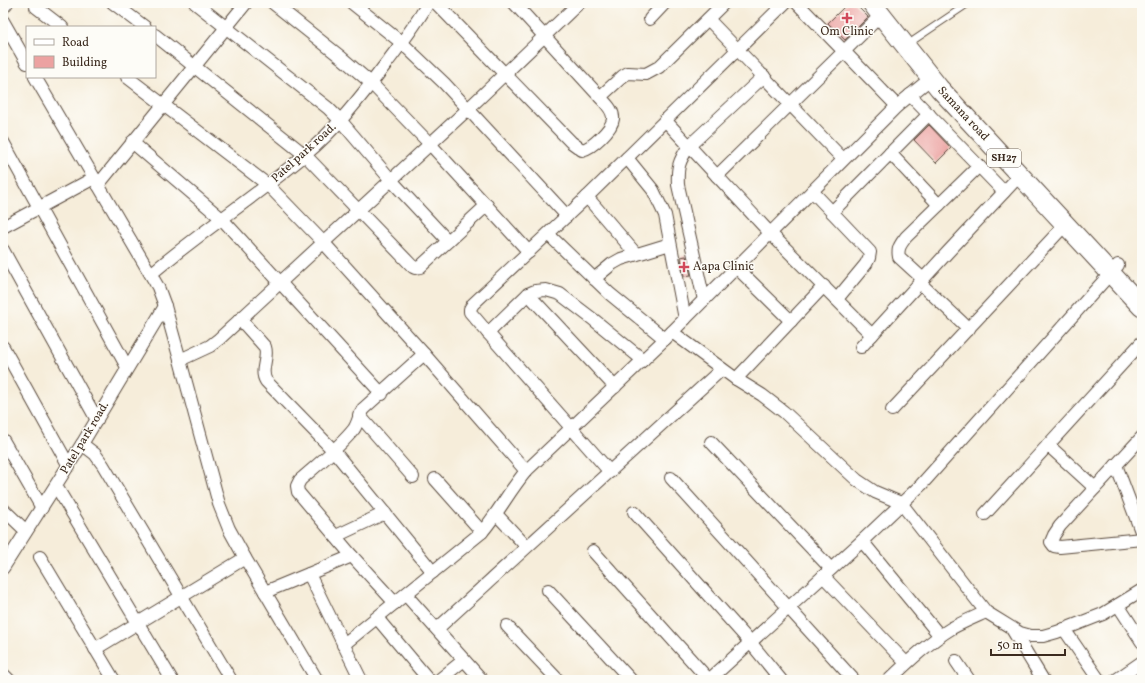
<svg xmlns="http://www.w3.org/2000/svg" width="1145" height="683" viewBox="0 0 1145 683" font-family="Vollkorn,serif">
	<rect width="100%" height="100%" fill="#fdfcf7"/>
	<filter id="ink" filterUnits="userSpaceOnUse"><feTurbulence type="fractalNoise" baseFrequency=".025" numOctaves="2"/><feDisplacementMap in="SourceGraphic" scale="8" xChannelSelector="R" yChannelSelector="G"/><feConvolveMatrix kernelMatrix="1 2 1 2 8 2 1 2 1" color-interpolation-filters="sRGB"/></filter>
	<filter id="wash" filterUnits="userSpaceOnUse"><feTurbulence type="fractalNoise" baseFrequency=".012" numOctaves="4" result="noise"/><feDisplacementMap in="SourceGraphic" scale="16" xChannelSelector="R" yChannelSelector="G"/><feGaussianBlur stdDeviation="0.9" result="paint"/><feColorMatrix in="noise" values="0 0 0 0 0 0 0 0 0 0 0 0 0 0 0 0 0 1.4 0 .05"/><feComposite in="paint" operator="in"/></filter>
	<g filter="url(#wash)">
		<rect width="100%" height="100%" fill="#f6edda"/>
		<g id="blocks">
			<g fill="#eca2a1">
				<path d="M848 3H854L868 17 845 40 828 23Z"/>
				<path d="M929 125 951 148 936 163 914 140Z"/>
				<path d="M686 256 691 275 684 276 681 257Z"/>
			</g>
		</g>
	</g>
	<g filter="url(#ink)">
		<use href="#blocks" fill-opacity="0" stroke="#57473a" stroke-width="1"/>
		<g fill="none" stroke-linecap="round" stroke-linejoin="round">
			<defs>
				<path id="lane" d="M914 40 969 3"/>
				<g id="street">
					<path d="M113 3 145 27"/>
					<path d="M195 3 328 108 340 120 391 180 448 241"/>
					<path d="M273 3 342 58 371 83 430 144 529 252"/>
					<path d="M352 3 402 43 444 83 567 216"/>
					<path d="M436 3 571 142 582 150C592 148 612 129 613 119 614 110 605 103 600 97L514 3"/>
					<path d="M797 3 897 106"/>
					<path d="M36 7 62 27"/>
					<path d="M3 8 7 3"/>
					<path d="M650 19 665 3"/>
					<path d="M708 19 843 159"/>
					<path d="M3 21 27 63"/>
					<path d="M155 35 305 155 413 267 415 268 420 267 487 205"/>
					<path d="M35 77 158 287 165 306 180 360 219 504 229 529 245 558 317 680"/>
					<path d="M127 77 268 185 323 242 424 354 526 471"/>
					<path d="M910 95 1004 192"/>
					<path d="M600 97 623 76 628 73 646 74 659 67 724 3"/>
					<path d="M665 120 770 233 872 335"/>
					<path d="M3 142 127 367"/>
					<path d="M132 142 222 219 382 394"/>
					<path d="M890 153 939 205"/>
					<path d="M627 158 653 190 665 215 685 319"/>
					<path d="M717 176 881 15"/>
					<path d="M98 185 246 3"/>
					<path d="M812 191 870 252 869 258 866 264 837 299"/>
					<path d="M587 197 636 254"/>
					<path d="M832 212 929 114"/>
					<path d="M3 227 94 178"/>
					<path d="M548 234 610 294 665 339"/>
					<path d="M3 250 97 420"/>
					<path d="M736 267 791 321"/>
					<path d="M151 274C200 232 255 197 305 155 335 130 361 97 385 65 400 45 416 25 428 3"/>
					<path d="M594 279 612 264 621 259 670 244"/>
					<path d="M923 279 899 257C897 248 901 244 906 237L979 166"/>
					<path d="M920 283 969 329"/>
					<path d="M528 294 615 387"/>
					<path d="M704 300 678 185C677 167 679 161 689 146L764 76"/>
					<path d="M240 319 265 347C269 359 259 370 266 381L333 450 433 572"/>
					<path d="M672 332 736 379 762 395 784 412 857 480 875 492 901 503 986 612 1020 633 1031 636H1043L1057 632 1103 614 1142 590"/>
					<path d="M488 333 528 294 535 291 546 290 560 294 594 320 643 360"/>
					<path d="M3 347 69 466"/>
					<path d="M861 347 947 253 1020 175"/>
					<path d="M180 360 210 346 219 339 468 109 579 3"/>
					<path d="M736 379 824 286"/>
					<path d="M892 410 1065 225"/>
					<path d="M359 415 413 477"/>
					<path d="M1142 437 1060 526 1054 535 1051 542 1054 546 1060 547 1142 539"/>
					<path d="M3 440 42 508"/>
					<path d="M711 442 831 569"/>
					<path d="M82 444 95 454 103 465 231 680"/>
					<path d="M1048 445 1095 488"/>
					<path d="M1116 465 1142 534"/>
					<path d="M610 472 488 333 470 312V309L473 304 587 197 785 3"/>
					<path d="M671 478 853 679"/>
					<path d="M435 479 482 532"/>
					<path d="M56 486 172 680"/>
					<path d="M3 509 26 531"/>
					<path d="M634 512 750 642 781 680"/>
					<path d="M496 514 526 546"/>
					<path d="M985 514 1142 342"/>
					<path d="M336 536 385 513"/>
					<path d="M862 541 940 636"/>
					<path d="M593 551 709 680"/>
					<path d="M40 557 114 680"/>
					<path d="M3 568 82 444 165 306"/>
					<path d="M309 574 361 680"/>
					<path d="M823 576 906 663"/>
					<path d="M548 590 631 680"/>
					<path d="M265 592 352 556"/>
					<path d="M406 595 482 680"/>
					<path d="M395 603 352 556 298 492 297 486 300 480C318 464 339 448 354 429 358 423 359 415 363 409L424 354"/>
					<path d="M1118 605 1142 642"/>
					<path d="M377 618 429 680"/>
					<path d="M507 626 558 680"/>
					<path d="M437 629 722 369"/>
					<path d="M1012 629 1043 680"/>
					<path d="M1064 629 1099 680"/>
					<path d="M343 645 482 532C498 513 510 490 526 471L665 339 897 106 930 79"/>
					<path d="M95 649 245 558"/>
					<path d="M956 661 969 680"/>
					<path d="M3 674 9 680"/>
					<path d="M439 680 464 660"/>
					<path d="M709 680 862 541 921 485 1118 265"/>
					<path d="M889 680C908 662 929 642 952 628 963 622 975 617 986 612"/>
					<path d="M1116 680 1142 662"/>
				</g>
				<path id="primary" d="M872 3 881 15 939 88 1142 307"/>
			</defs>
			<use href="#lane" stroke="#57473a" stroke-width="8"/>
			<use href="#street" stroke="#57473a" stroke-width="14"/>
			<use href="#primary" stroke="#57473a" stroke-width="21"/>
			<use href="#lane" stroke="#fff" stroke-width="6"/>
			<use href="#street" stroke="#fff" stroke-width="12"/>
			<use href="#primary" stroke="#fff" stroke-width="19"/>
		</g>
	</g>
	<g fill="#d1495b" stroke="#fdfcf7" stroke-width="1.5">
		<path d="M845 12h4v4h4v4h-4v4h-4v-4h-4v-4h4z"/>
		<path d="M682 261h4v4h4v4h-4v4h-4v-4h-4v-4h4z"/>
	</g>
	<g text-anchor="middle" dominant-baseline="central" stroke-width="3" stroke-linejoin="round" paint-order="stroke">
		<rect fill="#fdfcf7" stroke="#75695f" stroke-width="1" x="987" y="149" width="34" height="18" rx="3"/>
		<g font-size="11" font-weight="bold" fill="#3b2a1e">
			<text x="1004" y="158">SH27</text>
		</g>
		<g font-size="12" fill="#3b2a1e" stroke="#fdfcf7">
			<text x="847" y="32">Om Clinic</text>
			<text x="693" y="267" text-anchor="start">Aapa Clinic</text>
		</g>
		<g font-size="12" fill="#3b2a1e" stroke="#fdfcf7">
			<text transform="translate(963 114) rotate(47)">Samana road</text>
			<text transform="translate(304 153) rotate(-42)">Patel park road.</text>
			<text transform="translate(85 438) rotate(-59)">Patel park road.</text>
		</g>
	</g>
	<rect width="1145" height="683" fill="none" stroke="#fdfcf7" stroke-width="16"/>
	<rect x="26" y="26" width="130" height="52" fill="#fdfcf7" stroke="#afa8a0"/>
	<rect x="34" y="39" width="20" height="6" fill="#ffffff" stroke="#afa8a0"/>
	<text x="62" y="46" font-size="12" fill="#3b2a1e">Road</text>
	<rect x="34" y="56" width="20" height="12" fill="#eca2a1" stroke="#afa8a0"/>
	<text x="62" y="66" font-size="12" fill="#3b2a1e">Building</text>
	<path d="M991 649v6h74v-6" fill="none" stroke="#3b2a1e" stroke-width="2"/>
	<text x="997" y="649" font-size="12" fill="#3b2a1e" stroke="#fdfcf7" stroke-width="3" paint-order="stroke">50 m</text>
</svg>
